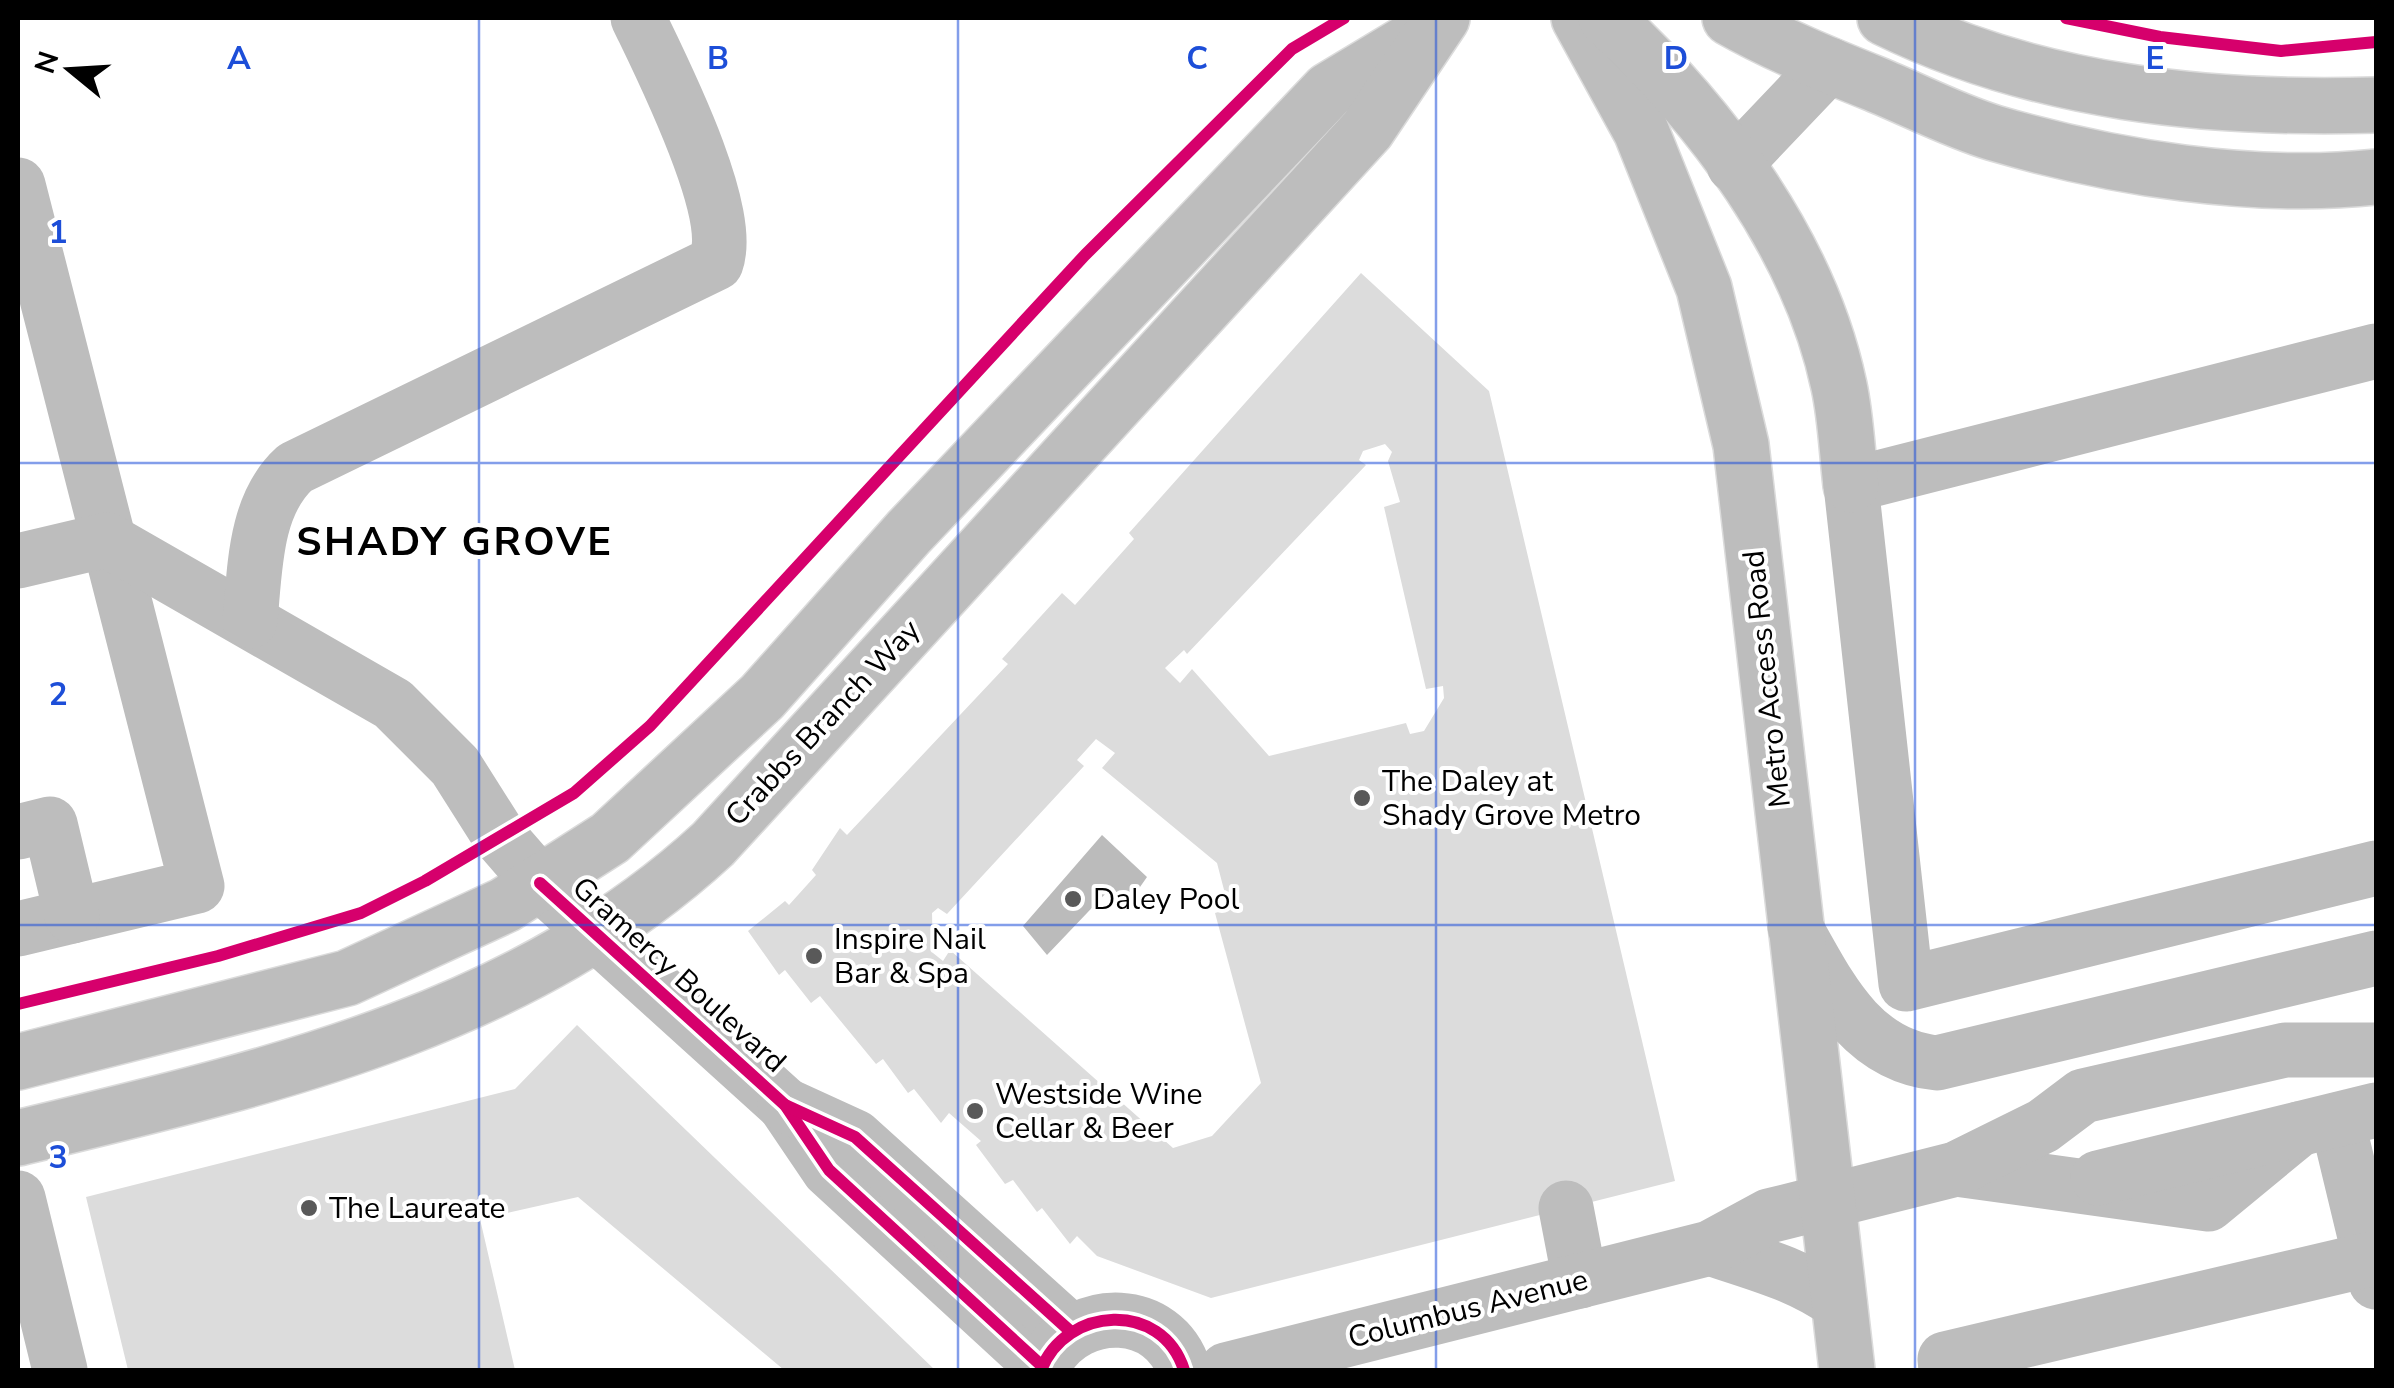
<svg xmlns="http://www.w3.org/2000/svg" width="2394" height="1388" viewBox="0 0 2394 1388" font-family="'Nunito Sans',sans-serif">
	<rect width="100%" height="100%" fill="#fff"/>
	<path fill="#bbb" d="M1102 835 1147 877 1126 907 1107 892 1047 955 1023 926Z"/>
	<g fill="#dcdcdc" fill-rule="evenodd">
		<path d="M1361 273 1489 391 1675 1181 1211 1298 1097 1256 1077 1236 1070 1244 1042 1208 1037 1212 1013 1180 1005 1184 976 1145 981 1141 949 1113 941 1123 914 1089 908 1093 883 1059 876 1064 820 996 811 1003 785 970 779 975 748 931 785 901 789 905 816 875 812 870 840 828 847 835 1008 664 1002 659 1062 593 1075 605 1134 539 1129 533ZM1385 444 1392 452 1388 461 1400 502 1384 507 1426 689 1443 686 1444 698 1424 731 1410 734 1406 723 1269 756 1192 669 1180 683 1165 668 1184 650 1187 654 1366 465 1359 460 1363 451ZM1096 739 1115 753 1102 768 1217 863 1229 909 1215 913 1261 1083 1212 1136 1173 1148 950 950 943 961 933 953 932 913 938 908 947 914 1084 766 1077 760Z"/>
		<path d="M577 1025 935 1370H784L578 1197 480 1219 515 1370H128L86 1197 515 1089Z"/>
	</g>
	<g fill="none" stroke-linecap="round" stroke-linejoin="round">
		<defs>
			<g id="major">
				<path d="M1579 18 1641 131 1704 288 1741 445 1847 1370"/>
				<path d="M18 1062 347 978 505 905 610 838 762 697 909 532 1329 90 1422 34"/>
				<path d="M18 1138C265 1078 520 1022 713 844L1367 130 1442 18"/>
			</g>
			<g id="highway">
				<path d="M1606 18C1710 114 1809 244 1839 386 1846 418 1847 452 1851 485"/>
				<path d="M1730 18C1776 44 1825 64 1875 84 1914 100 1954 121 1994 133 2114 168 2252 190 2376 177"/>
				<path d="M1885 18C2038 93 2208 110 2376 105"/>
			</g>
		</defs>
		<use href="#major" stroke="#dbdbdb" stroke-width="58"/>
		<use href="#highway" stroke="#dbdbdb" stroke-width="58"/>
		<g stroke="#bdbdbd" stroke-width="55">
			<path d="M1734 165 1829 65"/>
			<path d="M18 185 197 886 18 929"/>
			<path d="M2376 351 1851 485 1906 984 2376 868"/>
			<path d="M18 561 107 540 393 704 455 766 500 837 540 883 785 1105 829 1170 1042 1366"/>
			<path d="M250 621C255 570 254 505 295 468L716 263C735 211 662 68 638 18"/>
			<path d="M18 832 50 824 72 916"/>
			<path d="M1795 927C1829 987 1860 1055 1937 1063L2376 958"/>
			<path d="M785 1105 855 1137 1070 1331"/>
			<path d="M2337 1120 2376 1282"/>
			<path d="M1956 1169 2208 1204 2299 1129"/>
			<path d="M2098 1178 2376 1110"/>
			<path d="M18 1198 60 1370"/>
			<path d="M1566 1208 1580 1281"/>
			<path d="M1710 1248C1756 1264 1799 1274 1839 1303"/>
			<path d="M1047 1359C1079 1305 1164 1306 1184 1370"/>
			<path d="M1226 1370 1710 1248 1769 1216 1956 1169 2043 1126 2083 1096 2285 1050H2376"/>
			<path d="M1946 1370 1945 1359 2371 1259"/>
		</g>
		<use href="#major" stroke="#bdbdbd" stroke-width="55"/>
		<use href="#highway" stroke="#bdbdbd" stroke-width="55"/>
		<defs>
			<g id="cycleway">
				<path d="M2066 18 2160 37 2281 51 2376 42"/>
				<path d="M540 883 785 1105 829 1170 1042 1366"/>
				<path d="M18 1004 218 956 361 913 425 881 574 793 650 726 1085 255 1292 49 1344 18"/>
				<path d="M785 1105 855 1137 1070 1331"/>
				<path d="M1041 1370C1066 1306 1162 1300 1184 1370"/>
			</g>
		</defs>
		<use href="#cycleway" stroke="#fff" stroke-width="19"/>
		<use href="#cycleway" stroke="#d6006c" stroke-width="12"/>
	</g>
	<path fill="none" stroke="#1d4ed8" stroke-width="2.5" stroke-opacity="0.55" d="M479 18V1370M958 18V1370M1436 18V1370M1915 18V1370M18 463H2376M18 925H2376"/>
	<g fill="#595959" stroke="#fff" stroke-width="4">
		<circle cx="1362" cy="798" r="10"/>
		<circle cx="1073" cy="899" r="10"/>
		<circle cx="814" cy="956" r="10"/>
		<circle cx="975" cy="1111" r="10"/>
		<circle cx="309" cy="1208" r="10"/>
	</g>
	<g text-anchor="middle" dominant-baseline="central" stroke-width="8" stroke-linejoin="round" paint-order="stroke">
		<g font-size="30" fill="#000" stroke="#fff">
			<text transform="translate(1767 679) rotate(-96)">Metro Access Road</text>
			<text transform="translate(823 723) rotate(-47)">Crabbs Branch Way</text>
			<text transform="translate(679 975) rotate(42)">Gramercy Boulevard</text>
			<text transform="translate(1468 1309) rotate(-14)">Columbus Avenue</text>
		</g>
		<g font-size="30" fill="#000" stroke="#fff" text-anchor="start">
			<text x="1382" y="781">The Daley at<tspan x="1382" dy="34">Shady Grove Metro</tspan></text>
			<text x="1093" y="899">Daley Pool</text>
			<text x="834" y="939">Inspire Nail<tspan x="834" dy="34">Bar &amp; Spa</tspan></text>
			<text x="995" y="1094">Westside Wine<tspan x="995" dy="34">Cellar &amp; Beer</tspan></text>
			<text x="329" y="1208">The Laureate</text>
		</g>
		<g font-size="40" font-weight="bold" letter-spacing="2.5" fill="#000" stroke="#fff">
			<text x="455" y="542">SHADY GROVE</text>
		</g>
	</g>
	<g font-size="32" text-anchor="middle" font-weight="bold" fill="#1d4ed8" stroke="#fff" stroke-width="8" stroke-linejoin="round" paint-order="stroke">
		<text x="239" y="69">A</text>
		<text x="718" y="69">B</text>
		<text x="1197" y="69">C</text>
		<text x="1676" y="69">D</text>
		<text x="2155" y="69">E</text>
		<text x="58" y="243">1</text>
		<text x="58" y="705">2</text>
		<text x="58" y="1168">3</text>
	</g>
	<rect width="2394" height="1388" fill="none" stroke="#000000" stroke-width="40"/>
	<g transform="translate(70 70) rotate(288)" stroke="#ffffff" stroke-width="8" paint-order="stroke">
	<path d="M0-8L18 38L0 25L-18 38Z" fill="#000000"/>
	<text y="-15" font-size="28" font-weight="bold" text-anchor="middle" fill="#000000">N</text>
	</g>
</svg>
